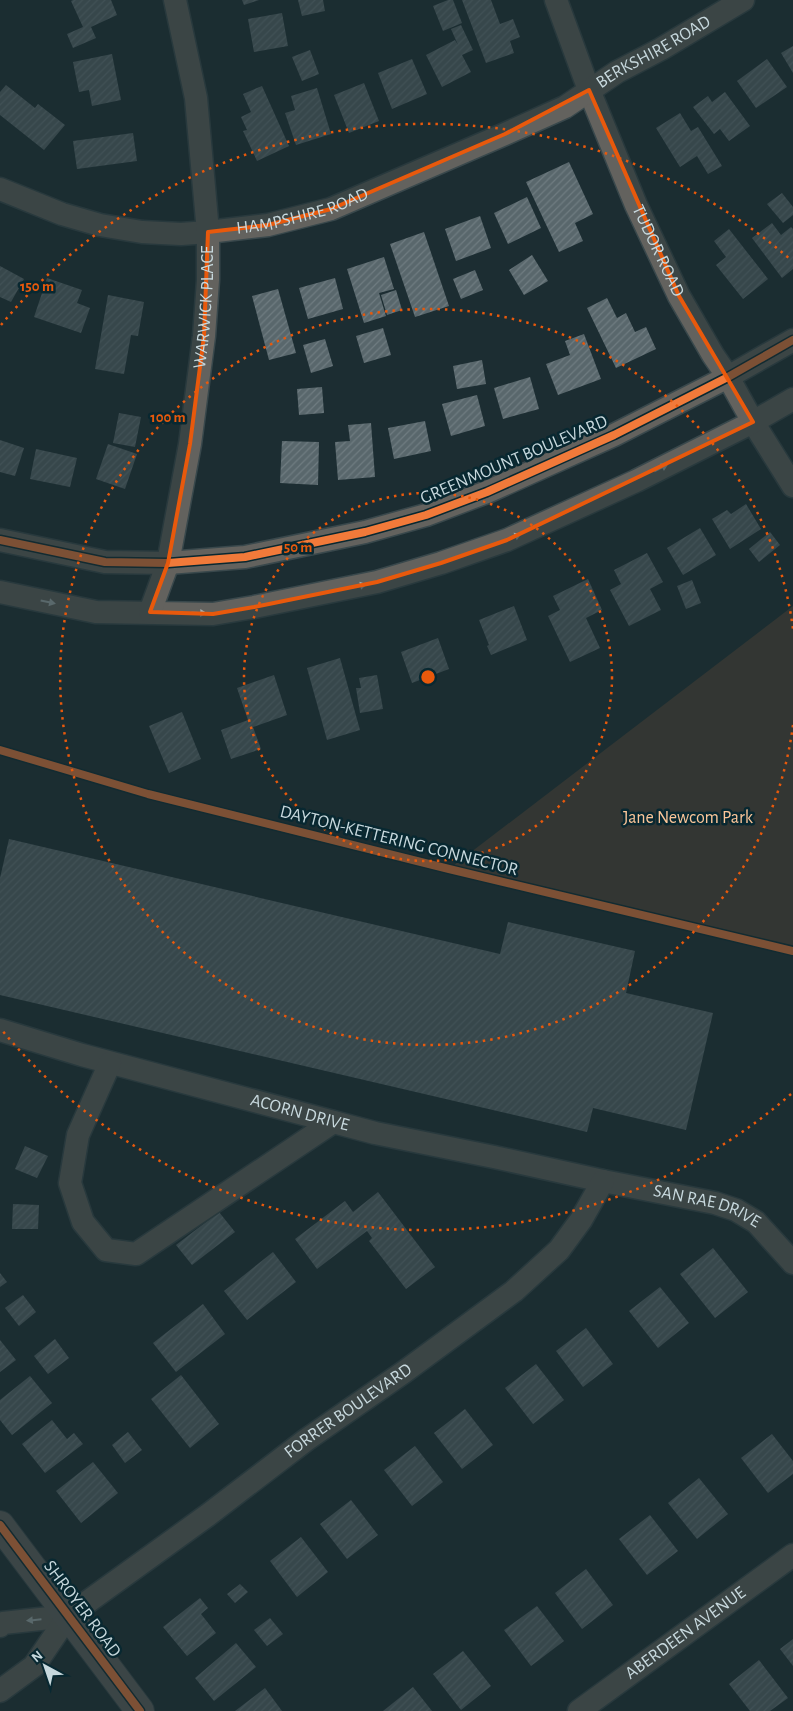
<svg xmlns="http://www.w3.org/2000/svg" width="793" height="1711" viewBox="0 0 793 1711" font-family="'Alegreya Sans',sans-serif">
	<defs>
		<pattern id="building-hatch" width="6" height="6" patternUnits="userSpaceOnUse" patternTransform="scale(1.25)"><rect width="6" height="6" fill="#59676c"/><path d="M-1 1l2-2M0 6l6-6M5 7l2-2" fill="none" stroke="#6f7c81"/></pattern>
	</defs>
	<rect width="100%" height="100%" fill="#1c2d32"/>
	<path fill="#504235" d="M793 606V951L449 869Z"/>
	<g fill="url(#building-hatch)">
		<path d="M73 0H111L117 15 91 27 96 38 73 48 67 34 83 27 71 1Z"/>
		<path d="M242 0H259L244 5Z"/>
		<path d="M298 0H323L325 11 302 16Z"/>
		<path d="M448 0H453L462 23 443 31 433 6Z"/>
		<path d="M462 0H491L500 24 513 19 520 37 510 41 514 53 486 63Z"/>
		<path d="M282 13 288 46 254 52 248 19Z"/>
		<path d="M461 25 473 50 462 55 471 72 442 87 426 55 455 40 458 45 451 29Z"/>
		<path d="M793 46V73L781 53Z"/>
		<path d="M310 50 319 74 302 81 292 57Z"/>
		<path d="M112 54 121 100 92 106 89 90 79 92 73 62Z"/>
		<path d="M412 59 427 94 392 109 378 73Z"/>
		<path d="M767 59 787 87 756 108 737 81Z"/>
		<path d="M364 83 379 121 349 133 334 95Z"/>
		<path d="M6 85 35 108 38 104 65 125 44 150 0 115V92Z"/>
		<path d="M262 86 289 146 257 161 243 131 247 130 241 117 251 112 243 94Z"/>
		<path d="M317 88 331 134 296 145 285 113 295 110 291 96Z"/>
		<path d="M725 92 750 126 729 141 720 129 714 134 693 107 708 96 712 102Z"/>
		<path d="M680 113 691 131 698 127 722 166 708 174 697 156 680 167 656 128Z"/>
		<path d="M133 133 137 161 77 169 73 141Z"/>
		<path d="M569 162 593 214 575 223 583 241 559 252 526 182Z"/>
		<path d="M782 193 793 207V215L783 223 767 204Z"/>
		<path d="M527 197 541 228 508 244 494 213Z"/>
		<path d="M480 216 491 248 456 261 445 229Z"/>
		<path d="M772 223 781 235 791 227 793 229V269L782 278 752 238Z"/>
		<path d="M729 229 768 279 743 299 716 265 726 257 714 241Z"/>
		<path d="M424 232 449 306 415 317 390 244Z"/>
		<path d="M532 255 548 281 524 295 509 270Z"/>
		<path d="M384 257 394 289 379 293 386 316 364 323 347 269Z"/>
		<path d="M0 266 24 279 11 302 0 297Z"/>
		<path d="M475 270 483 290 461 299 453 279Z"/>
		<path d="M47 278 82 290 77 303 90 308 81 333 34 317Z"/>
		<path d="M335 278 343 309 308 319 299 288Z"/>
		<path d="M278 289 296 353 269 360 252 296Z"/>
		<path d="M396 290 402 310 387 315 381 295Z"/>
		<path d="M108 295 144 302 138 336 131 335 124 374 95 369Z"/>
		<path d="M607 298 617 318 626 313 635 332 646 327 656 349 616 368 587 308Z"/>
		<path d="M383 328 391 355 364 363 356 336Z"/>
		<path d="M584 334 601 379 558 395 546 364 570 355 565 341Z"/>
		<path d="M325 339 333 366 311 373 303 345Z"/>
		<path d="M482 360 486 384 457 389 453 366Z"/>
		<path d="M530 377 539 409 503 419 494 388Z"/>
		<path d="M322 387 324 413 299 415 297 389Z"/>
		<path d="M477 395 485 426 451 436 442 404Z"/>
		<path d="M119 413 141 417 135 447 113 443Z"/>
		<path d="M425 421 431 451 394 459 388 428Z"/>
		<path d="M371 423 375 477 338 480 335 442 350 441 348 425Z"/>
		<path d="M0 440 24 448 15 476 0 472Z"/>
		<path d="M282 441 319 442 318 485 280 483Z"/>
		<path d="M108 444 137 454 125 489 96 479Z"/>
		<path d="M36 449 77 458 70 487 30 479Z"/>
		<path d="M746 504 761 529 730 549 712 519 727 510 731 514Z"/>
		<path d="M700 528 716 555 683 575 667 548Z"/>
		<path d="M770 532 780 545 759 562 749 549Z"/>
		<path d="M647 553 663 582 650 589 661 610 629 626 610 590 621 584 614 570Z"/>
		<path d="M588 579 602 610 586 618 600 648 570 662 548 616 560 610 553 596Z"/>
		<path d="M692 580 701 603 686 609 677 586Z"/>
		<path d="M514 606 527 640 491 655 487 646 489 645 479 620Z"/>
		<path d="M438 638 449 669 412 683 401 652Z"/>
		<path d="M340 658 360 730 327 740 307 668Z"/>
		<path d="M274 675 287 715 253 727 261 749 231 759 221 730 248 720 237 688Z"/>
		<path d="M377 675 383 709 360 713 356 688H361L359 678Z"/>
		<path d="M182 712 201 759 169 773 149 726Z"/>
		<path d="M9 839 500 954 508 922 635 951 626 993 713 1013 686 1130 593 1108 587 1132 0 995V878Z"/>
		<path d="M25 1146 48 1156 37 1178 15 1169Z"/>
		<path d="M378 1192 435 1267 406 1289 369 1241 372 1238 367 1231 317 1269 295 1239 345 1201 353 1212Z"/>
		<path d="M13 1204 39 1205 38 1229H12Z"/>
		<path d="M219 1212 235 1232 192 1265 176 1245Z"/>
		<path d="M713 1248 748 1292 715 1318 680 1274Z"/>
		<path d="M273 1252 296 1282 247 1320 224 1291Z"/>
		<path d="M0 1273 7 1282 0 1287Z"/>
		<path d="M660 1287 689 1323 658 1348 629 1311Z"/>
		<path d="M23 1295 36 1312 19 1326 5 1308Z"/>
		<path d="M203 1304 225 1334 176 1372 153 1343Z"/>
		<path d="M586 1328 613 1364 583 1387 556 1351Z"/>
		<path d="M55 1339 69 1358 48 1374 34 1356Z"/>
		<path d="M0 1340 16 1360 0 1372Z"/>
		<path d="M536 1364 564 1400 533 1424 505 1388Z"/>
		<path d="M181 1375 219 1424 190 1448 151 1399Z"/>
		<path d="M30 1376 52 1403 12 1435 0 1420V1400Z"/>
		<path d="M465 1409 493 1445 462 1469 434 1433Z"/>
		<path d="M52 1420 67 1439 74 1433 83 1444 45 1473 22 1444Z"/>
		<path d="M128 1432 142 1450 125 1463 112 1445Z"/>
		<path d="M772 1434 793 1461V1474L768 1493 741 1458Z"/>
		<path d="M415 1446 443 1482 412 1506 384 1470Z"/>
		<path d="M93 1462 118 1493 81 1523 56 1491Z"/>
		<path d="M699 1478 728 1514 697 1539 668 1503Z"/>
		<path d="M351 1500 378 1535 347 1559 320 1524Z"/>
		<path d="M650 1515 678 1551 647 1575 619 1539Z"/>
		<path d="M301 1537 328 1572 297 1597 270 1561Z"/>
		<path d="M586 1569 613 1605 582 1629 555 1593Z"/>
		<path d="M240 1584 248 1592 235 1603 227 1594Z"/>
		<path d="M200 1598 208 1608 201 1614 216 1633 187 1656 163 1627Z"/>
		<path d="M537 1606 564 1641 531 1666 504 1630Z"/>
		<path d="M270 1618 283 1634 267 1646 254 1630Z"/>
		<path d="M793 1639V1666L780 1649Z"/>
		<path d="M236 1643 256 1667 214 1701 195 1678Z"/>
		<path d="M463 1651 491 1686 461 1710 433 1674Z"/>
		<path d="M759 1660 788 1698 770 1711H750L729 1684Z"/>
		<path d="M413 1687 432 1711H383Z"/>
		<path d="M265 1688 282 1711H235Z"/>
	</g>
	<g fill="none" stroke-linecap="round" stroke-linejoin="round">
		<defs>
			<g id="minor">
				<path id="s1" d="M556 0 589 90 636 205 679 296 713 355 728 377 753 422 793 486"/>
				<path id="s2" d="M0 189 62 214 100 225 142 232 181 234 208 232 268 225 331 209 505 134 565 107 617 72 661 49 743 0"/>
				<path d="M0 540 105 562 168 563 245 557 365 532 426 515 487 492 614 435 728 377 793 340"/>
				<path d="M0 592 96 612 213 614 254 607 377 582 441 563 507 540 636 481 753 422 793 399"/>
				<path id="s3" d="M150 612 168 563 190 444 204 336 208 280V232L196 98 175 0"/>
				<path id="s4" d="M0 1030 82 1055 375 1133 494 1157 603 1181 715 1203 736 1210 756 1222 793 1263"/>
				<path d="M110 1063 78 1135 70 1183 83 1222 106 1250 136 1254 333 1122"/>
				<path d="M0 1626 3 1623 68 1616"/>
				<path id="s5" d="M0 1691 34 1666 68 1616 208 1515 306 1440 404 1372 514 1291 559 1250 581 1220 603 1181"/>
				<path id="s6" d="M579 1711 793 1555"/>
			</g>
			<path id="secondary" d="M0 1525 140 1711"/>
		</defs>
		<use href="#minor" stroke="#39484c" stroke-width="25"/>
		<use href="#secondary" stroke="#39484c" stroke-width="30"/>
		<use href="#minor" stroke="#63625e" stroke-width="22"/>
		<use href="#secondary" stroke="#636361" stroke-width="28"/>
		<defs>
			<g id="cycleway">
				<path d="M0 540 105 562 168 563 245 557 365 532 426 515 487 492 614 435 728 377 793 340"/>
				<path d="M0 750 148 794 449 869 793 951"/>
				<path d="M0 1525 140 1711"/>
			</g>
		</defs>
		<use href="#cycleway" stroke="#082831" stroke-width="11"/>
		<use href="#cycleway" stroke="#f17a3a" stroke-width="8"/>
	</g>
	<defs><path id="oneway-solid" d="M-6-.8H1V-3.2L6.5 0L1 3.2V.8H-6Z" transform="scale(1.25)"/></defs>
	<g fill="#a4afb1">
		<use href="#oneway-solid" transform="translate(661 468) rotate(-27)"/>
		<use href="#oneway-solid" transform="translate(514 537) rotate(-24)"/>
		<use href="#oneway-solid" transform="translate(359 586) rotate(-12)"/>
		<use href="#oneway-solid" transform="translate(48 602) rotate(12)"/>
		<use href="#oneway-solid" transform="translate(199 613) rotate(2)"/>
		<use href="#oneway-solid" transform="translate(34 1620) rotate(174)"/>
	</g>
	<path d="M0 0H793V1711H0ZM589 90 679 296 753 422 507 540 441 563 377 582 254 607 213 614 150 612 168 563 190 444 204 336 208 232 268 225 331 209 505 134Z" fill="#1c2d32" fill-opacity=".55" fill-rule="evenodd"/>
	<path fill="none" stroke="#e8590c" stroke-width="4" stroke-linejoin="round" d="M589 90 679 296 753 422 507 540 441 563 377 582 254 607 213 614 150 612 168 563 190 444 204 336 208 232 268 225 331 209 505 134Z"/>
	<g fill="none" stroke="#e8590c" stroke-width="2.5" stroke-dasharray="2.5 5">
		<circle cx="428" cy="677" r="184"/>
		<path d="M793 725A368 368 0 1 1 793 629"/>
		<path d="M791 1094A553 553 0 0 1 1 1029M1 325A553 553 0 0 1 791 260"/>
	</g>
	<g text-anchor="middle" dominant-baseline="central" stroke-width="5" stroke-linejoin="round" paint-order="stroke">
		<g font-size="18" fill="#c7d8dd" stroke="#082831">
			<text stroke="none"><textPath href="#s2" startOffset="700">BERKSHIRE ROAD</textPath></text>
			<text stroke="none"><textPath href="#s2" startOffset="312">HAMPSHIRE ROAD</textPath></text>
			<text stroke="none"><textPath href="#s1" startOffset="271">TUDOR ROAD</textPath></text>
			<text stroke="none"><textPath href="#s3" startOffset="311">WARWICK PLACE</textPath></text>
			<text transform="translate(514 460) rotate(-23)">GREENMOUNT BOULEVARD</text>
			<text transform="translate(399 841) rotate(14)">DAYTON-KETTERING CONNECTOR</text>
			<text stroke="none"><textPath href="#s4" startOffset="311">ACORN DRIVE</textPath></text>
			<text stroke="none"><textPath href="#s4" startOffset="729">SAN RAE DRIVE</textPath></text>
			<text stroke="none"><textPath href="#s5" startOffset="450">FORRER BOULEVARD</textPath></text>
			<text transform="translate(82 1609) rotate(53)">SHROYER ROAD</text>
			<text stroke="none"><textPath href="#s6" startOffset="132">ABERDEEN AVENUE</textPath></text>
		</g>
		<g font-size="18" fill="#fcc699" stroke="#082831">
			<text x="688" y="818">Jane Newcom Park</text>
		</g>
	</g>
	<circle cx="428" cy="677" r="8" fill="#e8590c" stroke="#082831" stroke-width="2.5"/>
	<g font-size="15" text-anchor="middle" font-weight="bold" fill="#e8590c" stroke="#082831" stroke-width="5" stroke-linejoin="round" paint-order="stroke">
		<text x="37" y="291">150 m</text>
		<text x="168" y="422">100 m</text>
		<text x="298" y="552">50 m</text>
	</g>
	<g transform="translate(45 1666) rotate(320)" stroke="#082831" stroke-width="4" paint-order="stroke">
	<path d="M0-4L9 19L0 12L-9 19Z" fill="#c7d8dd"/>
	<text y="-8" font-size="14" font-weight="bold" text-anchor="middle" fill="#c7d8dd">N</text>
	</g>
</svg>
